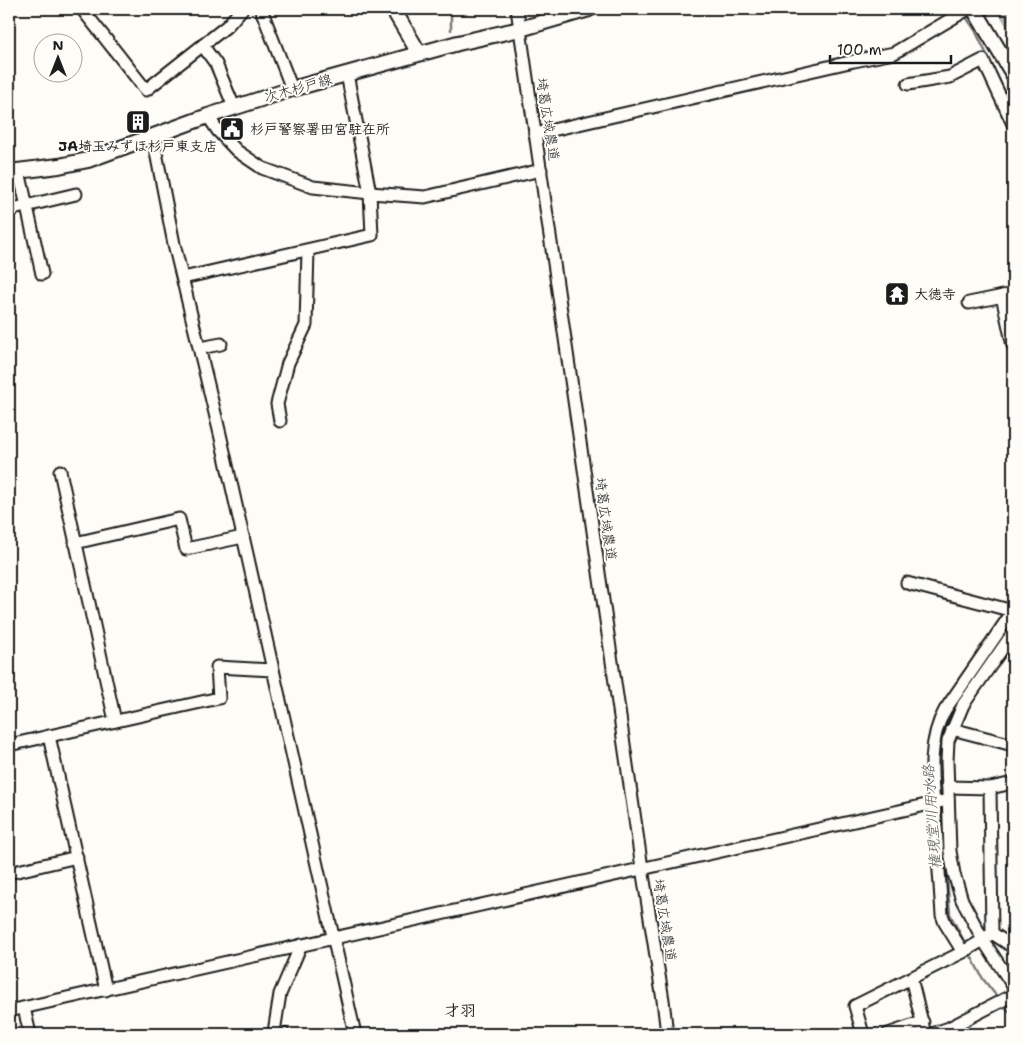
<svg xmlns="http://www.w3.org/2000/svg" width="1022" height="1043" viewBox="0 0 1022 1043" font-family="'Shantell Sans','Klee One',sans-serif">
	<rect width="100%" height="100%" fill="#fdfcf7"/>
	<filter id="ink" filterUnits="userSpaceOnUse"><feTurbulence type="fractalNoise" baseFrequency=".02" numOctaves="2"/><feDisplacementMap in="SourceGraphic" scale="10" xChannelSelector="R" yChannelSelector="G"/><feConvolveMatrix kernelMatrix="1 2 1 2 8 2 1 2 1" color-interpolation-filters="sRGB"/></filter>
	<g filter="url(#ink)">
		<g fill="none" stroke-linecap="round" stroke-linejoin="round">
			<g stroke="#797876" stroke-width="2.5">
				<path d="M451 9V30"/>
				<path d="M964 14 975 30 1013 109"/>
				<path d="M1000 642 1009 627"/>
				<path d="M941 799 938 757 944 727 965 691 979 673"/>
				<path d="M941 804 944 846"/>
				<path d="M945 854 950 914 967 947"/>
				<path d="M969 952 983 979 998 998"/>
				<path d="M1003 1004 1013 1016"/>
			</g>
			<path stroke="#b7b6b2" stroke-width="15" d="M1005 9 1013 23"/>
			<defs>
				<g id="minor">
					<path d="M82 9 146 90 227 26 242 9"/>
					<path d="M261 9 292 89"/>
					<path d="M517 9 642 868 663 1000 667 1034"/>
					<path d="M203 46 216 64 234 107"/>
					<path d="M908 84 950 77 983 60 1013 124"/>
					<path d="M208 116 218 131 237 151 262 168 313 187 370 193 425 197 541 170"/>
					<path d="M535 134 854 61 894 53 968 9"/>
					<path d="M153 137 174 244 220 434 355 1034"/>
					<path d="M19 171 42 274"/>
					<path d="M9 210 76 194"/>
					<path d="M183 278 372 235 370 193 347 74"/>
					<path d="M1002 296 1013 346"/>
					<path d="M969 303 1013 294"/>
					<path d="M200 348 221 344"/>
					<path d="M280 421 277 404 288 363 306 325 308 250"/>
					<path d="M60 471 115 721"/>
					<path d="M75 543 179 519 186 549 243 537"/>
					<path d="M907 583 1013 611 945 710C925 745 933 788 936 827 938 856 940 885 942 915L945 923 963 952"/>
					<path d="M1013 633 963 705 948 741 947 761 950 851 954 874 962 900 983 940 1013 986"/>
					<path d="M952 729 1013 745"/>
					<path d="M49 736 106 990"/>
					<path d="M9 745 219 698 217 667 273 670"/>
					<path d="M948 787 990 788 1013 783"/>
					<path d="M990 788 992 933 1013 947"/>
					<path d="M9 873 77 857"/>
					<path d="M911 978 925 1034"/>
					<path d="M24 1008 30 1034"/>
					<path d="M9 1011 948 800"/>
					<path d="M284 1034 274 1032 280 994 301 945"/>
					<path d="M863 1034 855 1006 963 952 983 940 992 933"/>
					<path d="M888 1034 923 1022"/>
					<path d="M931 1034 949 1028 1013 995"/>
				</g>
				<g id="major">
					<path d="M393 9 419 53"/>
					<path d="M974 9 1013 74"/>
					<path d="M9 172 59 166 88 160 208 116 292 89 458 43 520 29 589 9"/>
				</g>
			</defs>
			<use href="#minor" stroke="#1c1c1c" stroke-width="15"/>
			<use href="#major" stroke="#1c1c1c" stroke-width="18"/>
			<use href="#minor" stroke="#fdfcf7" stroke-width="11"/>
			<use href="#major" stroke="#fdfcf7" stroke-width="14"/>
		</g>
	</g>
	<defs>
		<symbol id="building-square" viewBox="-11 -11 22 22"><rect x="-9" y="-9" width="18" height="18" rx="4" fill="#1c1c1c" stroke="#fdfcf7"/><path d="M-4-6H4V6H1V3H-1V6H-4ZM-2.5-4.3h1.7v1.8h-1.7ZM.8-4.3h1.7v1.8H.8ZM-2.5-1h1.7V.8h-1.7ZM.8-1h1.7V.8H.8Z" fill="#fff"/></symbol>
		<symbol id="civic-square" viewBox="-11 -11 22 22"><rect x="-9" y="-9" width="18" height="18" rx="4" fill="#1c1c1c" stroke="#fdfcf7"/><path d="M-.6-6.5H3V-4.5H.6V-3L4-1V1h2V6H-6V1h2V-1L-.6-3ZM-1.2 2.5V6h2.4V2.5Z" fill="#fff"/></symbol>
		<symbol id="temple-square" viewBox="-11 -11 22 22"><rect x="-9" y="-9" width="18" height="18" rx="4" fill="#1c1c1c" stroke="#fdfcf7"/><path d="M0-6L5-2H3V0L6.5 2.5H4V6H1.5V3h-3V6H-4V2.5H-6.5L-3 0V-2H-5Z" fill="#fff"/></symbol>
	</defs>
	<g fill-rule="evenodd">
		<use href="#building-square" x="124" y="108" width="28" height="28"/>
		<use href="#civic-square" x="218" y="115" width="28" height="28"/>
		<use href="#temple-square" x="883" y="280" width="28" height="28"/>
	</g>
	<g text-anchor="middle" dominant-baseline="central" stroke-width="4" stroke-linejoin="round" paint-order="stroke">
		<g font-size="14" fill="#1c1c1c" stroke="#fdfcf7">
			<text transform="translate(298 88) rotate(-16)">次木杉戸線</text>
			<text transform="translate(548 119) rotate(81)">埼葛広域農道</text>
			<text transform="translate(606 519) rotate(82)">埼葛広域農道</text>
			<text transform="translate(665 920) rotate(81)">埼葛広域農道</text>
		</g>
		<g font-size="14" font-weight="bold" fill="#1c1c1c" stroke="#fdfcf7" text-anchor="start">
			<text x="250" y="129">杉戸警察署田宮駐在所</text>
			<text x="138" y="146" text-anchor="middle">JA埼玉みずほ杉戸東支店</text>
			<text x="914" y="294">大徳寺</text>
		</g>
		<g font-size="15" font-style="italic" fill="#5a5a58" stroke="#fdfcf7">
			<text transform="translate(932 817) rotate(-94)">権現堂川用水路</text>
		</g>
		<g font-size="16" font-weight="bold" fill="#1c1c1c" stroke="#fdfcf7">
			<text x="460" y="1010">才羽</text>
		</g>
	</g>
	<rect width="1022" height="1043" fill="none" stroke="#fdfcf7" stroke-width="30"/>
	<rect x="15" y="15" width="992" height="1013" fill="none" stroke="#1c1c1c" stroke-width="2" filter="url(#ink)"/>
	<g transform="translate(58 58)"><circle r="24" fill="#fdfcf7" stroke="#a3a29f"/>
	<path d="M0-4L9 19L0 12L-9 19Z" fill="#1c1c1c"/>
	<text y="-8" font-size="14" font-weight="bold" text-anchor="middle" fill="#1c1c1c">N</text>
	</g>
	<path d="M830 55v8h121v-8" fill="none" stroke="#1c1c1c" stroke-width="2.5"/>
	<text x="837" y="55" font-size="15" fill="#1c1c1c" stroke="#fdfcf7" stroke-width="4" paint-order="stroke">100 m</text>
</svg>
